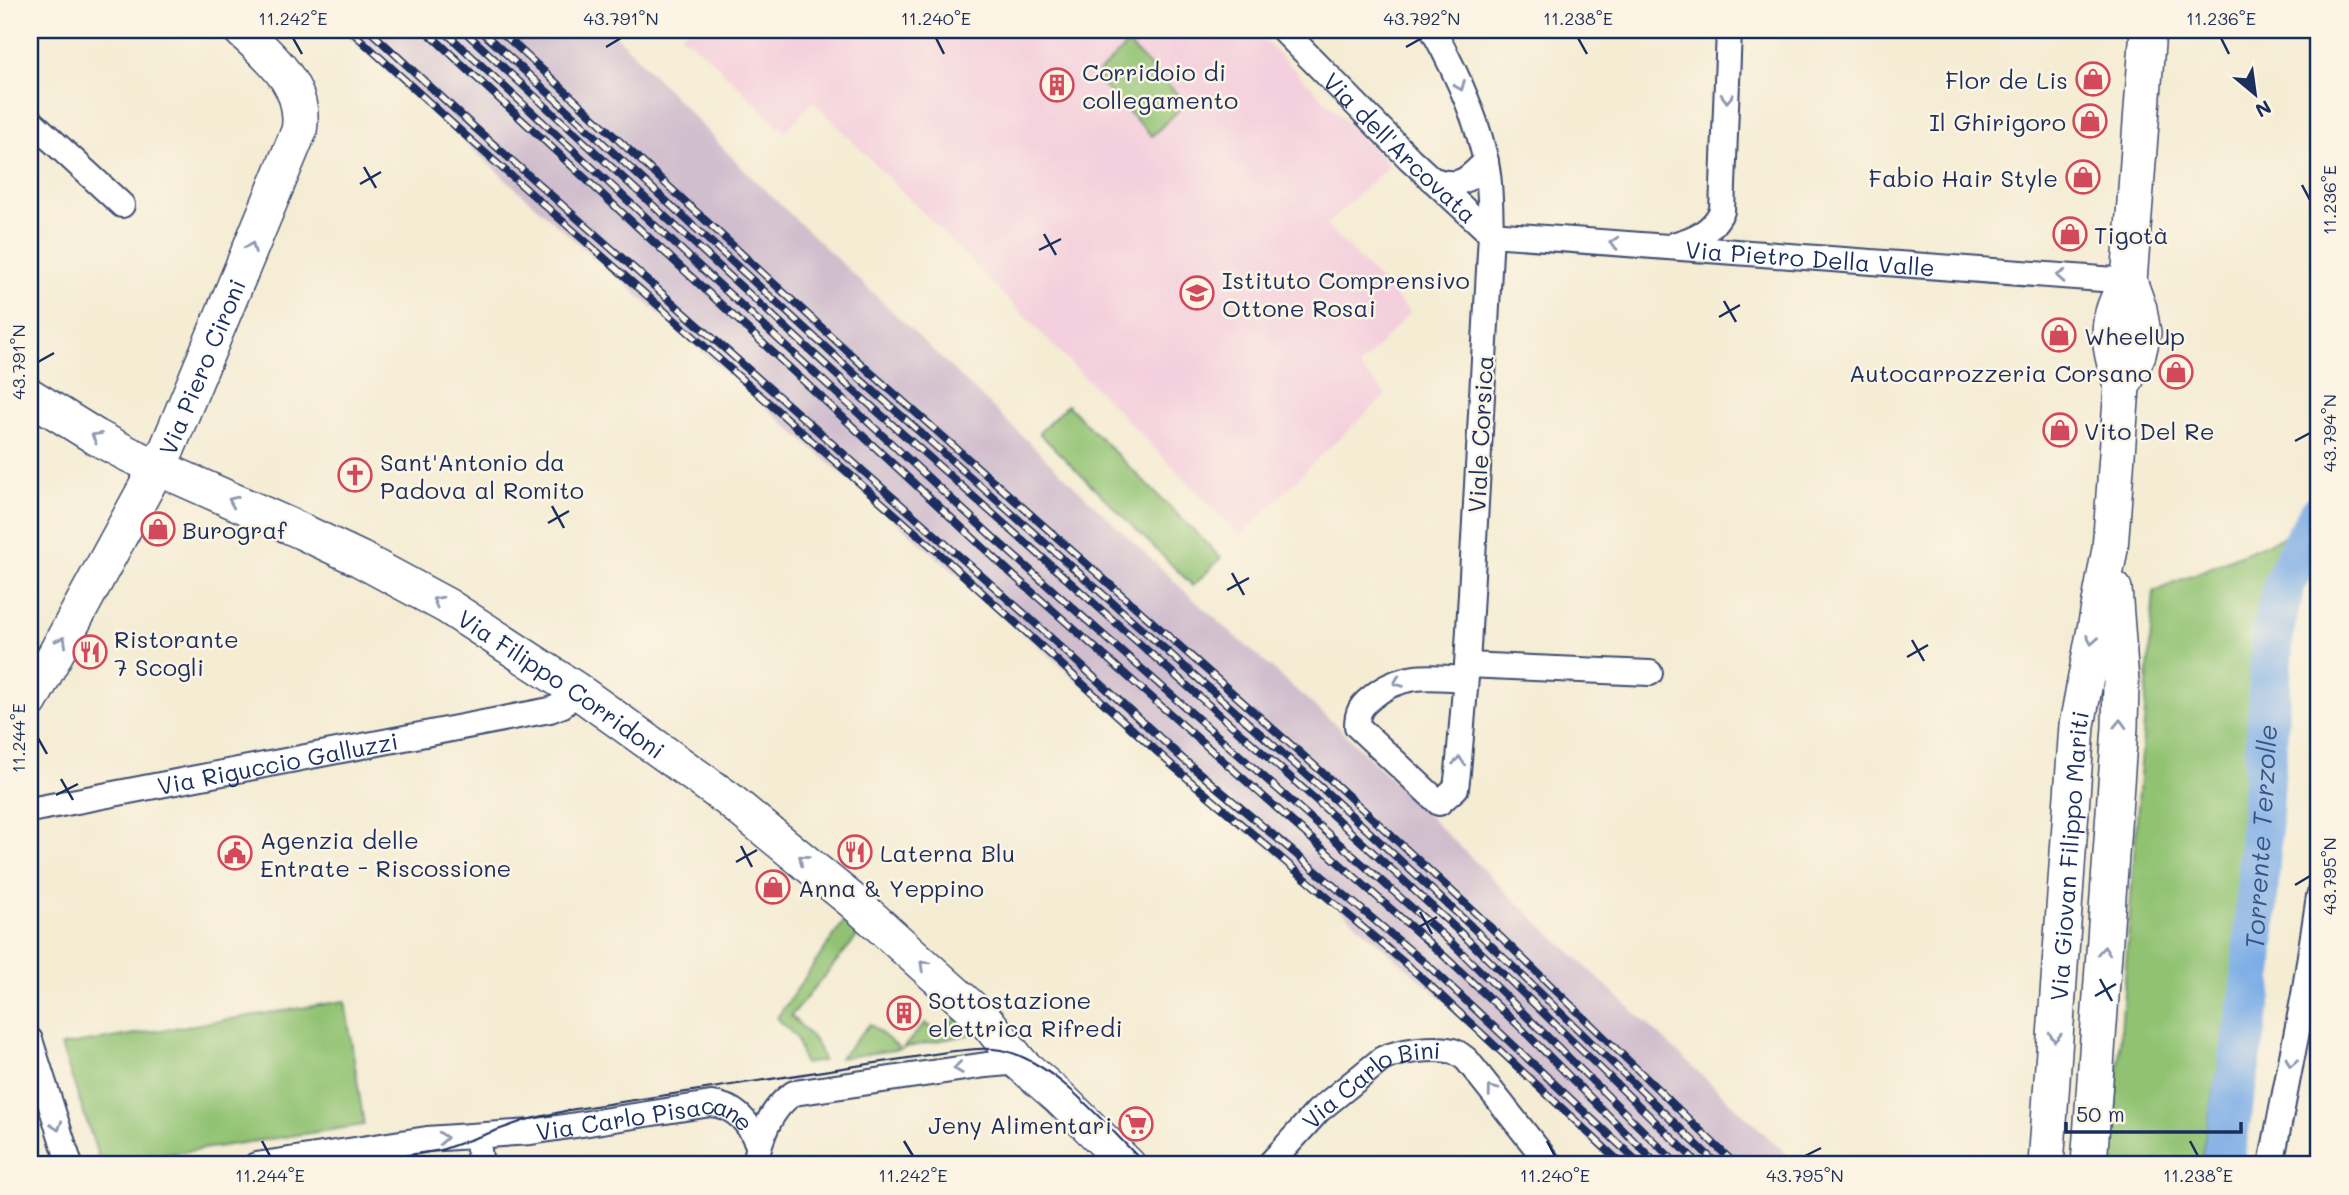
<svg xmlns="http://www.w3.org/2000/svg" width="2349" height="1195" viewBox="0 0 2349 1195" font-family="Mali,sans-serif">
	<rect width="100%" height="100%" fill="#fcf5e5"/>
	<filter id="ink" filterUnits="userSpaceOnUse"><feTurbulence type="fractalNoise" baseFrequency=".0143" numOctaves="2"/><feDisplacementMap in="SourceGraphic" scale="14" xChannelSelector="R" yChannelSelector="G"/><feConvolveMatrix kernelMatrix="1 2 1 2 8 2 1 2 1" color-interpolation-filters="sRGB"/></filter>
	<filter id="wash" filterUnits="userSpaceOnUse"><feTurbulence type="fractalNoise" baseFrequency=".00686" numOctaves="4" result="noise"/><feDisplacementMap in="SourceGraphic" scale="28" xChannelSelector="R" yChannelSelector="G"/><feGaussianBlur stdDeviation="1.57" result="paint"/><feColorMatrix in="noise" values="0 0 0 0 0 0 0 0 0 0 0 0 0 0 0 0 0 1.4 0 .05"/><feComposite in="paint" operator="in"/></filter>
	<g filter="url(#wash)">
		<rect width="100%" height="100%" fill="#f4ecd3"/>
		<path fill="#f4cfdd" d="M686 30H1254L1390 165 1326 225 1410 312 1359 367 1386 395 1316 460 1241 536 813 101 785 132 701 50 680 35Z"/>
		<path fill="#d0bdcd" d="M341 30H611L742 168 1191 597 1338 727 1505 891 1798 1165H1615L1461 1015 531 202Z"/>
		<g fill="#91c272" stroke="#567868" stroke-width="2">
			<path d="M1128 44 1186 103 1152 136 1094 77Z"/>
			<path d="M1067 405 1221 558 1193 586 1039 433Z"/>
			<path d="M2283 537 2229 1012 2200 1165H2111L2154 591Z"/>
			<path d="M845 920 860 933 791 1016C805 1031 819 1040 823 1061L804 1064 796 1037 777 1018Z"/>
			<path d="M345 1001 364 1125 101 1164 61 1046Z"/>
			<path d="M960 1013 983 1032 903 1048 925 1023 935 1032 940 1028 945 1031Z"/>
			<path d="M870 1024 900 1049 840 1058Z"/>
		</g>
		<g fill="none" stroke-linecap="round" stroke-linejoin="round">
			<path stroke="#7aace6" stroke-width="42" id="s1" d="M2222 1165 2251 995 2273 630 2284 585 2299 551 2319 515"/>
		</g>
	</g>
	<g filter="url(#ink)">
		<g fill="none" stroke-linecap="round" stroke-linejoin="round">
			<defs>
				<g id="street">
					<path id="s2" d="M1283 30 1410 159 1491 234"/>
					<path d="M1433 30C1456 72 1479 121 1487 168 1491 190 1490 212 1491 234L1467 665 1458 772 1456 788 1439 803 1357 726C1357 712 1361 706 1371 698 1400 673 1429 676 1465 679"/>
					<path d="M30 120 122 205"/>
					<path d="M1431 179C1459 189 1467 181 1486 161"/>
					<path id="s3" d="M1491 234 2129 281"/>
					<path d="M1676 244C1697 238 1712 231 1722 211L1729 30"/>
					<path d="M1467 665 1650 673"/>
					<path id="s4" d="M30 810 550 710 563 705 576 690"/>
					<path d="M30 1040 70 1165"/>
					<path d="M477 1136 481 1165"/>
					<path id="s5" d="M256 1165 427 1139 531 1132 711 1104C737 1106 751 1125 759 1148"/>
					<path d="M754 1165C761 1138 769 1109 794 1093L986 1065 1008 1063 1025 1068"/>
					<path id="s6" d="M1269 1165 1318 1111 1382 1059C1398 1051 1435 1046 1453 1051 1459 1053 1463 1057 1467 1060L1550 1165"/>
					<path d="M2271 1165 2304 995 2319 896"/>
				</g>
				<g id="secondary">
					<path d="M2122 387C2108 347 2102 318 2129 281"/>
					<path id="s7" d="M30 396 96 437 130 455 303 532 360 559 447 606 576 690 728 799 855 903 988 1023 1021 1064 1059 1097 1128 1165"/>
					<path id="s8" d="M30 701 168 447 299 131C307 86 270 57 241 30"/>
					<path id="s9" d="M2046 1165 2077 725 2110 549 2122 387 2138 354 2143 333 2139 309 2129 281 2148 30"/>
					<path d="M2089 1165 2120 727 2121 682 2114 589"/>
				</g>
			</defs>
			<use href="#street" stroke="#3c4b70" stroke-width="28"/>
			<use href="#secondary" stroke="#3c4b70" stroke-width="38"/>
			<use href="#street" stroke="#fff" stroke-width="24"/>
			<use href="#secondary" stroke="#fff" stroke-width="35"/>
			<path stroke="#1b2f5e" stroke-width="2" d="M357 1165 441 1150 526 1120 569 1110 947 1052C965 1050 983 1047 1001 1050 1054 1060 1107 1127 1146 1165"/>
			<defs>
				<g id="rail">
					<path d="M350 30 466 136 939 553 1174 767 1421 977 1623 1165"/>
					<path d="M369 30 474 127 1026 615 1183 759 1430 967 1641 1165"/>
					<path d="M425 30 1014 576 1443 955 1517 1024 1658 1165"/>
					<path d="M443 30 996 540 1454 945 1678 1165"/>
					<path d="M463 30 852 389 1316 800 1463 935 1700 1165"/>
					<path d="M480 30 861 380 1324 790 1471 926 1718 1165"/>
					<path d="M499 30 870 372 1332 781 1480 917 1736 1165"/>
				</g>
			</defs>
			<use href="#rail" stroke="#1b2f5e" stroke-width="8"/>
			<use href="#rail" stroke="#fcf5e5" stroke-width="5" stroke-dasharray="16" stroke-linecap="butt"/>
		</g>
		<defs><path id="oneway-chevron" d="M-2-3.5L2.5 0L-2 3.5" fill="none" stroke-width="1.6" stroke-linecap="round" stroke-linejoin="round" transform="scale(1.75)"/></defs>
		<g stroke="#8d97ae">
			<use href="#oneway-chevron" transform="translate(1460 86) rotate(68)"/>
			<use href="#oneway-chevron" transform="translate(1727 98) rotate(92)"/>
			<use href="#oneway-chevron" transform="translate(1614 243) rotate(-176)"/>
			<use href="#oneway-chevron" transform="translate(251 247) rotate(-67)"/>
			<use href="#oneway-chevron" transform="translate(2061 276) rotate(-176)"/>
			<use href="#oneway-chevron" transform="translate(96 437) rotate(-151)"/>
			<use href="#oneway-chevron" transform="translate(233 501) rotate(-156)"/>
			<use href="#oneway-chevron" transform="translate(437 601) rotate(-152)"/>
			<use href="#oneway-chevron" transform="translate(2092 640) rotate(100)"/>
			<use href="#oneway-chevron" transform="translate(62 641) rotate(-61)"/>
			<use href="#oneway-chevron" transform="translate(1398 682) rotate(159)"/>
			<use href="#oneway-chevron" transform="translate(2120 724) rotate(-88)"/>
			<use href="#oneway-chevron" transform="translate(1459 761) rotate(-86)"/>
			<use href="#oneway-chevron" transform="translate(803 859) rotate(-140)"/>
			<use href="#oneway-chevron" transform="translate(2104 951) rotate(-86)"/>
			<use href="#oneway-chevron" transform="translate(924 965) rotate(-137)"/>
			<use href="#oneway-chevron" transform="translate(2055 1037) rotate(94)"/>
			<use href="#oneway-chevron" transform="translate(2291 1062) rotate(101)"/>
			<use href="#oneway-chevron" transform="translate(958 1068) rotate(172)"/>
			<use href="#oneway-chevron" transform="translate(1492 1090) rotate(-127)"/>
			<use href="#oneway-chevron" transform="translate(57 1126) rotate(72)"/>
			<use href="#oneway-chevron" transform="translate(443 1138) rotate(-4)"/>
		</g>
	</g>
	<path fill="none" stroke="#1b2f5e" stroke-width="2.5" d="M293 38 302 54M936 38 944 54M1578 38 1587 54M2221 38 2229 54M606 47 621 38M1406 47 1422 38M364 167 376 188M360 184 381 172M2302 185 2310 200M1044 234 1056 255M1039 250 1061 239M1724 301 1736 322M1719 317 1740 305M38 362 54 353M2295 441 2310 433M552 506 564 528M548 523 569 511M1232 573 1244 595M1227 590 1249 578M1912 640 1924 661M1907 657 1928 645M38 738 47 754M61 779 73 800M56 795 78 784M741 846 752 867M736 862 757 850M2295 885 2310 876M1420 912 1432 934M1415 929 1437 917M2100 979 2112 1001M2095 996 2116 984M262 1141 270 1156M904 1141 913 1156M1547 1141 1555 1156M2190 1141 2198 1156M1805 1156 1821 1148"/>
	<defs>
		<symbol id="shop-ring" viewBox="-11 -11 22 22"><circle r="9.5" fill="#fcf5e5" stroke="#d1495b" stroke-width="1.5"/><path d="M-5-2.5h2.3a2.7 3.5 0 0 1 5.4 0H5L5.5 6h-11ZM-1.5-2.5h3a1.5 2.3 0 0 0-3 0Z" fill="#d1495b"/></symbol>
		<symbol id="building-ring" viewBox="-11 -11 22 22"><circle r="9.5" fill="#fcf5e5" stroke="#d1495b" stroke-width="1.5"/><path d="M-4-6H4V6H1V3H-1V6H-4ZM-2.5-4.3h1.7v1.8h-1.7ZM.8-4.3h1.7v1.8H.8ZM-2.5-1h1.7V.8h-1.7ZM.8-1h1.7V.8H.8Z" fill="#d1495b"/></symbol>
		<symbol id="school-ring" viewBox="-11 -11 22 22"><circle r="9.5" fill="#fcf5e5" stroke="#d1495b" stroke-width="1.5"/><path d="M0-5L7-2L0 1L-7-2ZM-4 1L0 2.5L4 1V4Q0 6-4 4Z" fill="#d1495b"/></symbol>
		<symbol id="church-ring" viewBox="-11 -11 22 22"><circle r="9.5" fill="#fcf5e5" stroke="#d1495b" stroke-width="1.5"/><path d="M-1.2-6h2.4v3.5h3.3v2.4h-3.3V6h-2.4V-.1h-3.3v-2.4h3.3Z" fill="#d1495b"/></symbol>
		<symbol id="restaurant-ring" viewBox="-11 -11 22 22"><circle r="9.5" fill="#fcf5e5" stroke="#d1495b" stroke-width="1.5"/><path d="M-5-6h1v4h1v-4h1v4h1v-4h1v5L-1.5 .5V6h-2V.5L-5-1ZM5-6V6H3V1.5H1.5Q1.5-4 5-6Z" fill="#d1495b"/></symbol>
		<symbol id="civic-ring" viewBox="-11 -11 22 22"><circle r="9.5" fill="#fcf5e5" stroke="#d1495b" stroke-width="1.5"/><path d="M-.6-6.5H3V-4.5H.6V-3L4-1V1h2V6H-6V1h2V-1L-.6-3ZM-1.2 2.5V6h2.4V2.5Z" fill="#d1495b"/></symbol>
		<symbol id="supermarket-ring" viewBox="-11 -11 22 22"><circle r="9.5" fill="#fcf5e5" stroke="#d1495b" stroke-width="1.5"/><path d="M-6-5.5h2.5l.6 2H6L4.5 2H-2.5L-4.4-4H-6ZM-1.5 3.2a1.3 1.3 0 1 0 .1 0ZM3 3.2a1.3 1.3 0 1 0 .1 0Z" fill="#d1495b"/></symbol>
	</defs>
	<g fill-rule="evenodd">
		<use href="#shop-ring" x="2074" y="60" width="38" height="38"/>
		<use href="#building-ring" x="1038" y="66" width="38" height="38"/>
		<use href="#shop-ring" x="2071" y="102" width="38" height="38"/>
		<use href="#shop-ring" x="2064" y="158" width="38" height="38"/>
		<use href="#shop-ring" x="2051" y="215" width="38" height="38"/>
		<use href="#school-ring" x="1178" y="274" width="38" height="38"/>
		<use href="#shop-ring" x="2040" y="316" width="38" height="38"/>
		<use href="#shop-ring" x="2157" y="353" width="38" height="38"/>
		<use href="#shop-ring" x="2041" y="411" width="38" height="38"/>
		<use href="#church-ring" x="336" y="456" width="38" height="38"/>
		<use href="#shop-ring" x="139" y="510" width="38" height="38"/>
		<use href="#restaurant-ring" x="71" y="633" width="38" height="38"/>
		<use href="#restaurant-ring" x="836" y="833" width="38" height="38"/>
		<use href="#civic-ring" x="216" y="834" width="38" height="38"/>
		<use href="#shop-ring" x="754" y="868" width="38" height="38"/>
		<use href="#building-ring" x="885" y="994" width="38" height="38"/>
		<use href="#supermarket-ring" x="1117" y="1105" width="38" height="38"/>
	</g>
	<g text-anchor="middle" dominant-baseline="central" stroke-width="5" stroke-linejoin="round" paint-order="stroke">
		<g font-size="24" fill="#1b2f5e" stroke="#fcf5e5" text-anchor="start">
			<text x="1082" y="71">Corridoio di<tspan x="1082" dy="28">collegamento</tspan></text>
			<text x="2068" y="79" text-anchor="end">Flor de Lis</text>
			<text x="2066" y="121" text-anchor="end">Il Ghirigoro</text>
			<text x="2058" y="177" text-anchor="end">Fabio Hair Style</text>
			<text x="2094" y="234">Tigotà</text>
			<text x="1222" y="279">Istituto Comprensivo<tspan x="1222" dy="28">Ottone Rosai</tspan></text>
			<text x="2084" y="335">WheelUp</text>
			<text x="2152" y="372" text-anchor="end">Autocarrozzeria Corsano</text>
			<text x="2084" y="430">Vito Del Re</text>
			<text x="380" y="461">Sant'Antonio da<tspan x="380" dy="28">Padova al Romito</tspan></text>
			<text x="182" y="529">Burograf</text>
			<text x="114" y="638">Ristorante<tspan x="114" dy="28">7 Scogli</tspan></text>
			<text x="260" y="839">Agenzia delle<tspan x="260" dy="28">Entrate - Riscossione</tspan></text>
			<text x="880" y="852">Laterna Blu</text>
			<text x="798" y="887">Anna &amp; Yeppino</text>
			<text x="928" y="999">Sottostazione<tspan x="928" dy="28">elettrica Rifredi</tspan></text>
			<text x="1112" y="1124" text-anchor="end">Jeny Alimentari</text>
		</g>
		<g font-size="24" fill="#1b2f5e" stroke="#fcf5e5">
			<text stroke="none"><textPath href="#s2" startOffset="166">Via dell'Arcovata</textPath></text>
			<text stroke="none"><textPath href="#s3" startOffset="320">Via Pietro Della Valle</textPath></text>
			<text stroke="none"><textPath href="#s8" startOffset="376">Via Piero Cironi</textPath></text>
			<text transform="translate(1480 434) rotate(-87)">Viale Corsica</text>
			<text stroke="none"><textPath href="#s7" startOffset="606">Via Filippo Corridoni</textPath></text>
			<text stroke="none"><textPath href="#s4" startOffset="252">Via Riguccio Galluzzi</textPath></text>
			<text stroke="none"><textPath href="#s9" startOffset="310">Via Giovan Filippo Mariti</textPath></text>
			<text stroke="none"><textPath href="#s6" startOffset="135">Via Carlo Bini</textPath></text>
			<text stroke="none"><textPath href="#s5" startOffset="394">Via Carlo Pisacane</textPath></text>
		</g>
		<g font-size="26" font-style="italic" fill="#385487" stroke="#fcf5e5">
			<text stroke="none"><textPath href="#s1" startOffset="331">Torrente Terzolle</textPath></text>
		</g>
	</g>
	<rect width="2349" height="1195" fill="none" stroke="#fcf5e5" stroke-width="77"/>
	<g transform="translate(2255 94) rotate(151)" stroke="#fcf5e5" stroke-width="5" paint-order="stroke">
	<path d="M0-5L12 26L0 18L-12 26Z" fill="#1b2f5e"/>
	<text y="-10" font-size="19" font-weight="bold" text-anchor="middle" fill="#1b2f5e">N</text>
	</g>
	<path d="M2066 1122v10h175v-10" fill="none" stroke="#1b2f5e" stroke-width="3.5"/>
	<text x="2076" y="1122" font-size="21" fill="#1b2f5e" stroke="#fcf5e5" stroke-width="5" paint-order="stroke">50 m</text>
	<rect x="38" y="38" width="2272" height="1118" fill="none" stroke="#1b2f5e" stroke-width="2.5"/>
	<g font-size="18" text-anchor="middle" fill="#1b2f5e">
		<text x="293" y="25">11.242°E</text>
		<text x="621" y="25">43.791°N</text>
		<text x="936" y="25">11.240°E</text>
		<text x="1422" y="25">43.792°N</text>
		<text x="1578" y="25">11.238°E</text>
		<text x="2221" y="25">11.236°E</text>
		<text transform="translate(2330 200) rotate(-90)" y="6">11.236°E</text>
		<text transform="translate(19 362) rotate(-90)" y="6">43.791°N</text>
		<text transform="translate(2330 433) rotate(-90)" y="6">43.794°N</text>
		<text transform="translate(19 738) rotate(-90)" y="6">11.244°E</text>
		<text transform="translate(2330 876) rotate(-90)" y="6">43.795°N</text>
		<text x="270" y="1182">11.244°E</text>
		<text x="913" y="1182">11.242°E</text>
		<text x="1555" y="1182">11.240°E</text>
		<text x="1805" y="1182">43.795°N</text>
		<text x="2198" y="1182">11.238°E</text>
	</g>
</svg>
